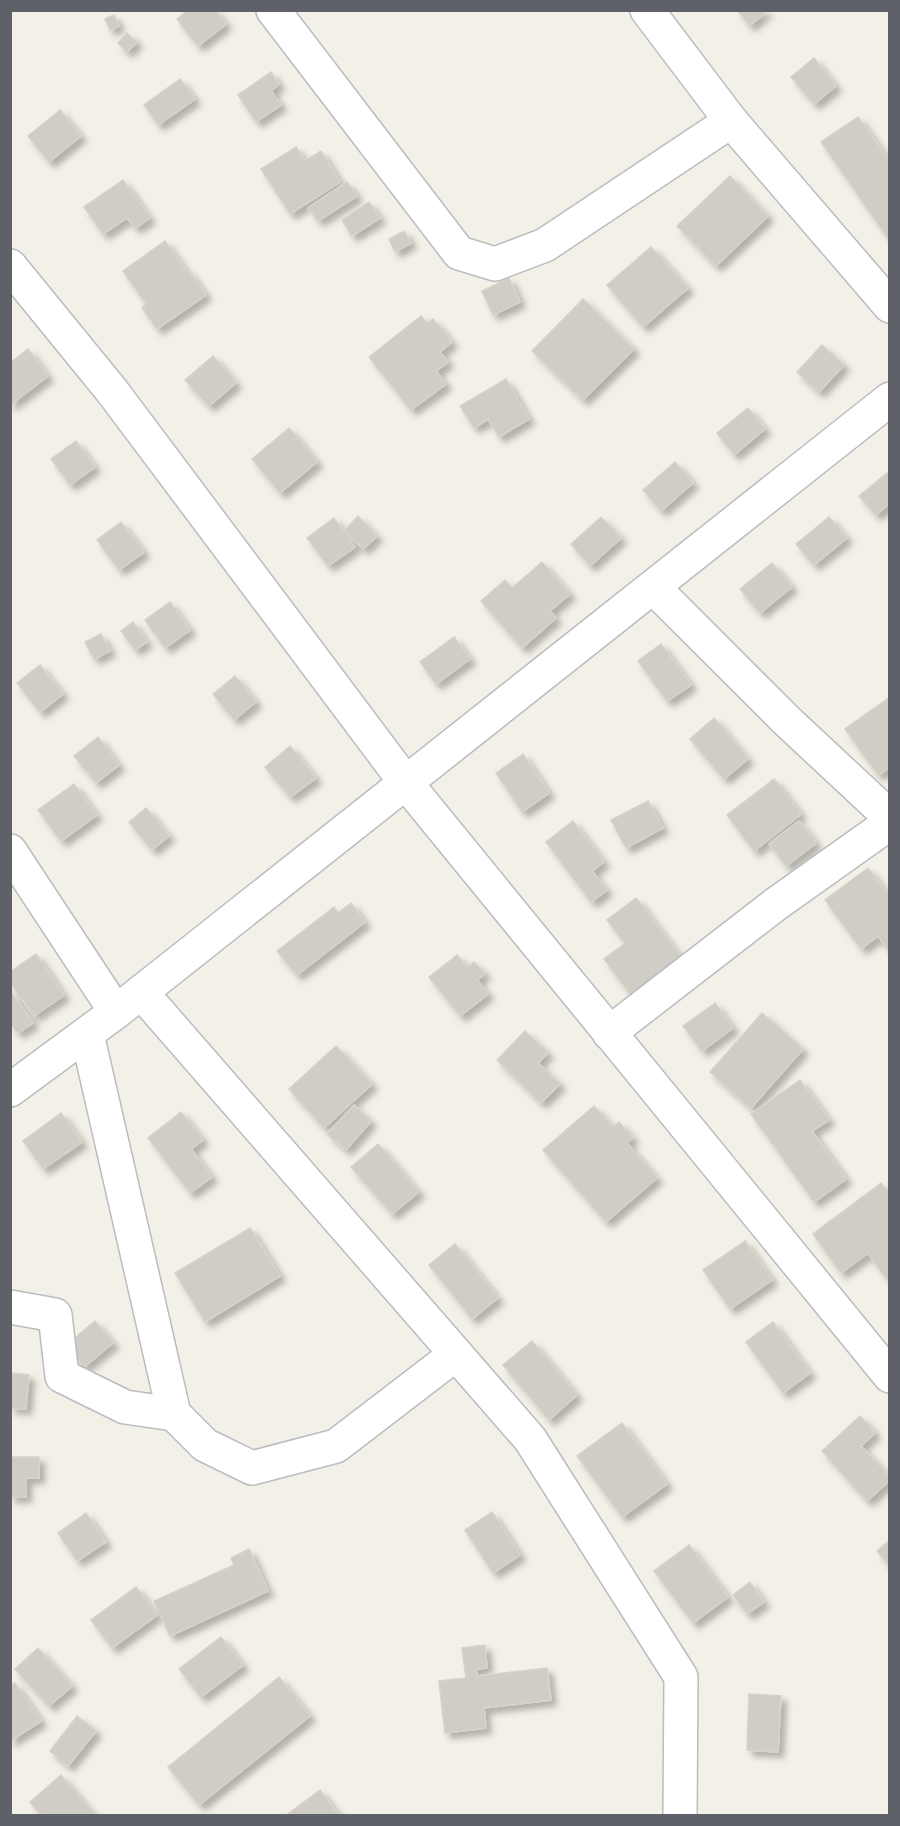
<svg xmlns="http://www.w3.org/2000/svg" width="900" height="1826" viewBox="0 0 900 1826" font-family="'PT Sans Narrow',sans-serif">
	<defs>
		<filter id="shadow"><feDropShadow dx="5.5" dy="5.5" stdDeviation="3" flood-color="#0004"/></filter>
	</defs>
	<rect width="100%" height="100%" fill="#f2f0e7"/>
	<g fill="#cfcdc5" stroke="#d7d2c4" stroke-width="1.5" filter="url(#shadow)">
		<path d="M188 10H217L216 11 226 24 198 46 177 19Z"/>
		<path d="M737 10H767L750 26Z"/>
		<path d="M114 15 119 26 110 30 105 19Z"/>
		<path d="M127 33 137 42 127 52 118 43Z"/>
		<path d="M814 58 836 86 814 104 791 77Z"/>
		<path d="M271 72 279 84 271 91 281 105 256 122 238 95Z"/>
		<path d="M180 79 195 99 158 125 144 105Z"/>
		<path d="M60 110 81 136 49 162 28 136Z"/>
		<path d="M858 117 890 162V241L821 142Z"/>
		<path d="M296 147 305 161 321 151 340 182 290 214 261 169Z"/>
		<path d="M730 176 768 216 716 266 677 226Z"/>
		<path d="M123 180 150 218 135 228 127 218 103 234 84 207Z"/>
		<path d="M347 182 357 196 318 221 308 208Z"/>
		<path d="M369 202 380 218 352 236 342 220Z"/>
		<path d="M404 231 411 243 395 252 389 239Z"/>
		<path d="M165 241 187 272 189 271 206 295 157 329 142 308 146 304 123 271Z"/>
		<path d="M651 247 688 288 643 327 607 285Z"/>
		<path d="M509 278 520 302 493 315 482 291Z"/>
		<path d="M583 299 634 349 583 400 532 351Z"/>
		<path d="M421 316 427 323 433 319 452 342 440 352 448 362 436 371 446 384 411 410 369 357Z"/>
		<path d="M822 345 844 365 819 392 797 372Z"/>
		<path d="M28 349 48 376 10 405V363Z"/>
		<path d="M213 356 236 383 209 406 185 380Z"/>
		<path d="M506 379 529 419 499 437 488 419 474 428 460 406Z"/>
		<path d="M748 408 765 429 734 455 717 433Z"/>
		<path d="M289 428 317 462 280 493 252 459Z"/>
		<path d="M76 441 95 467 70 485 51 459Z"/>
		<path d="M675 462 693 483 661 511 643 490Z"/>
		<path d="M887 473 890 475V503L876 515 859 496Z"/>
		<path d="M358 516 377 536 363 549 344 531Z"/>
		<path d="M601 517 621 538 590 566 571 544Z"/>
		<path d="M829 517 847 538 814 565 796 544Z"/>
		<path d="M334 518 355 547 328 566 307 538Z"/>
		<path d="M121 522 144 552 119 570 97 540Z"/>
		<path d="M542 562 570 594 550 611 556 618 522 648 481 601 505 580 512 588Z"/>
		<path d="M772 563 792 587 760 613 740 589Z"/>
		<path d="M170 602 190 630 165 648 145 620Z"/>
		<path d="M133 622 147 642 135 650 121 631Z"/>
		<path d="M101 634 110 651 94 659 85 642Z"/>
		<path d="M454 637 470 659 436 684 420 662Z"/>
		<path d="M661 644 691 685 667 701 638 661Z"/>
		<path d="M40 665 63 694 40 712 17 683Z"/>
		<path d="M235 676 256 702 234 720 213 694Z"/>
		<path d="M890 697V767L878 775 845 729Z"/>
		<path d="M714 718 748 759 724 779 690 739Z"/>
		<path d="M98 737 119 765 96 783 74 756Z"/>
		<path d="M290 746 316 778 290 797 265 767Z"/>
		<path d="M523 754 549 793 522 812 496 773Z"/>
		<path d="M774 779 801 814 754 851 727 815Z"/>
		<path d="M74 784 97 815 61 841 38 810Z"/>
		<path d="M648 801 663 828 626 848 611 820Z"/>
		<path d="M146 808 169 836 152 850 129 822Z"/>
		<path d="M573 821 604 862 592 871 607 890 591 902 546 842Z"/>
		<path d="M799 821 816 843 786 866 769 844Z"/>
		<path d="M868 868 886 892 890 890V952L878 936 861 949 825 900Z"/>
		<path d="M636 898 683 960 633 998 604 959 625 943 607 920Z"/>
		<path d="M351 903 365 922 297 975 277 951 334 907 338 913Z"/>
		<path d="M36 954 64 995 34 1016 10 982V972Z"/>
		<path d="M457 955 467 967 474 962 485 974 477 980 488 994 460 1016 429 977Z"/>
		<path d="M10 991 33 1023 18 1033 10 1023Z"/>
		<path d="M715 1003 733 1028 702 1051 683 1026Z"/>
		<path d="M762 1013 803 1049 751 1108 710 1072Z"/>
		<path d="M525 1031 548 1053 538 1063 560 1084 541 1103 497 1060Z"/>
		<path d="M336 1046 372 1084 324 1128 289 1089Z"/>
		<path d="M800 1080 829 1120 812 1131 846 1179 814 1202 751 1114Z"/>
		<path d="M354 1105 371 1121 346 1150 327 1134Z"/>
		<path d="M594 1106 613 1127 619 1122 633 1138 627 1143 657 1178 606 1222 543 1150Z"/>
		<path d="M181 1112 203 1140 191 1149 212 1177 190 1193 148 1138Z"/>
		<path d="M61 1113 82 1142 43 1169 23 1141Z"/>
		<path d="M378 1144 419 1192 392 1214 351 1167Z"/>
		<path d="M881 1183 890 1194V1275L886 1278 868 1253 841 1273 813 1234Z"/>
		<path d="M250 1228 280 1276 205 1322 175 1273Z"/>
		<path d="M745 1241 772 1280 730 1309 703 1270Z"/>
		<path d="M455 1244 498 1298 472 1319 429 1265Z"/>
		<path d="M95 1321 113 1343 84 1367 65 1346Z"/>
		<path d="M773 1322 810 1373 783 1393 746 1342Z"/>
		<path d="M532 1341 577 1395 549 1420 503 1365Z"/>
		<path d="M10 1373 29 1375 26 1409 10 1408Z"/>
		<path d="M860 1416 875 1433 861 1446 890 1477V1480L867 1501 822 1451Z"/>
		<path d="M622 1423 667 1484 622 1517 577 1456Z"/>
		<path d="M10 1457H39V1478H26V1497H10Z"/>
		<path d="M492 1512 520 1555 493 1573 465 1530Z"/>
		<path d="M86 1513 106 1542 77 1561 58 1533Z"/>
		<path d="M890 1540V1566L877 1551Z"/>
		<path d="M689 1545 728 1597 693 1623 654 1571Z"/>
		<path d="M249 1549 268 1591 170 1636 154 1601 234 1565 231 1558Z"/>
		<path d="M750 1582 764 1602 747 1614 733 1595Z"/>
		<path d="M136 1587 157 1615 112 1648 91 1620Z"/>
		<path d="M221 1637 243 1665 201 1697 179 1669Z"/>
		<path d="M485 1645 487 1668 476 1669 477 1676 547 1668 551 1700 484 1708 486 1728 445 1733 439 1681 466 1678 462 1648Z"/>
		<path d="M38 1648 72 1686 49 1706 15 1669Z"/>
		<path d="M279 1677 310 1716 199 1805 168 1767Z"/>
		<path d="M15 1683 41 1721 10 1741V1686Z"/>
		<path d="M749 1694 781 1696 778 1752 747 1750Z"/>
		<path d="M77 1716 96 1731 68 1766 50 1751Z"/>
		<path d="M61 1775 95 1816H42L30 1802Z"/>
		<path d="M320 1790 339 1816H285Z"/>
	</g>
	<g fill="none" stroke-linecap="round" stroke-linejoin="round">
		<defs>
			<g id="minor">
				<path d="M273 10 459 253 495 264 545 245 731 121"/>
				<path d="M647 10 731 121 890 306"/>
				<path d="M10 266 112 391 406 783 890 1376"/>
				<path d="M653 587 786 720 890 817"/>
				<path d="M10 851 116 1012"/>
				<path d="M141 992 530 1439 681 1677 680 1816"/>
				<path d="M609 1033 776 904 890 823"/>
				<path d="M87 1034 174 1414 205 1445 252 1468 336 1446 456 1354"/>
				<path d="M10 1090 116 1012 890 399"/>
				<path d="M10 1307 55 1315 62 1376 125 1407 174 1414"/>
			</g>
		</defs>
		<use href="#minor" stroke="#b9bcc1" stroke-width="36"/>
		<use href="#minor" stroke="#fff" stroke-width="33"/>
	</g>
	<rect width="900" height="1826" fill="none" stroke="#5e6268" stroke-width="24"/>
</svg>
